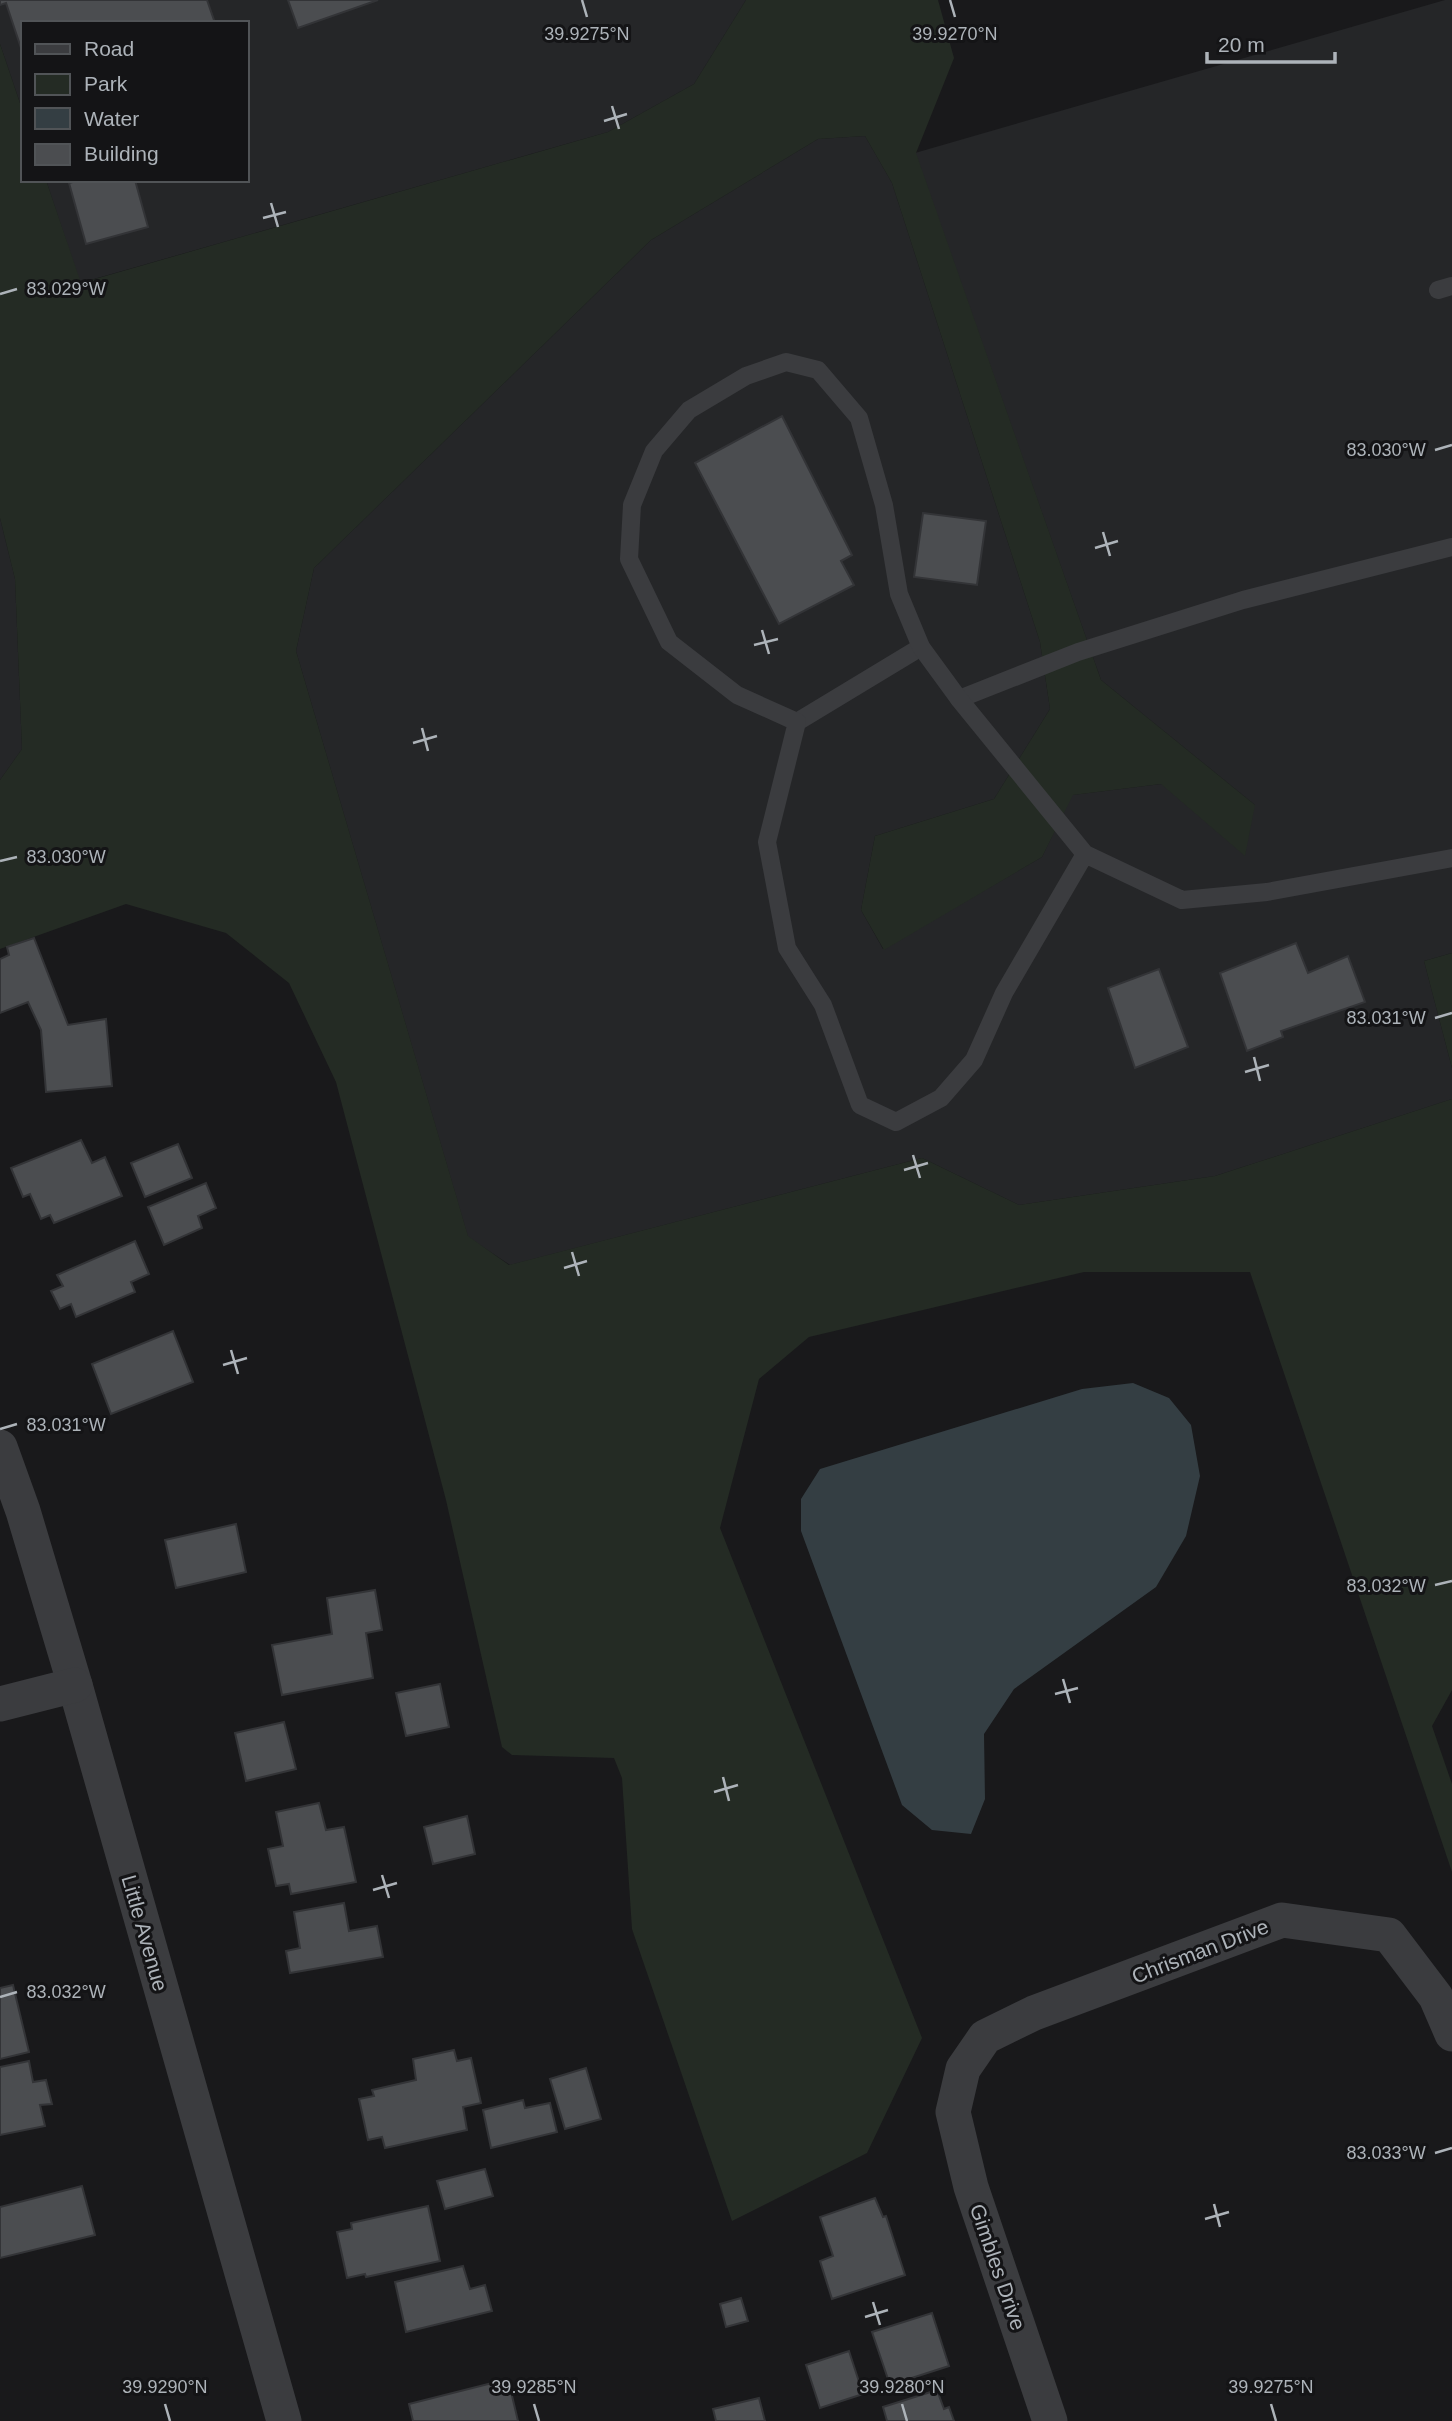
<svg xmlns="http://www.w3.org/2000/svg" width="1452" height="2421" viewBox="0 0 1452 2421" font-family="Helvetica,sans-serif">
	<rect width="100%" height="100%" fill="#19191b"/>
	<g fill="#252628">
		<path d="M0 0H746L694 84 608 132 80 283 46 180H247V23H23V112L0 44Z"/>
		<path d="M1445 0H1452V953L1424 961 1452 1068V1099L1215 1176 1019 1205 922 1158 510 1265 468 1237 296 651 314 568 651 240 818 139 865 136 892 183 1040 642 1050 709 994 799 875 836 861 910 883 949 1042 857 1072 795 1161 784 1255 805 1101 680 915 153Z"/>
		<path d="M0 518 15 579 22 749 0 780Z"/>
	</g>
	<g fill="#242b24">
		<path d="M746 0H938L954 58 916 153 1101 680 1255 805 1245 856 1161 784 1073 795 1042 857 884 950 861 910 875 836 994 799 1050 709 1040 642 892 183 865 136 818 139 651 240 314 568 296 651 468 1236 509 1265 922 1158 1019 1205 1215 1176 1452 1099V1690L1432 1726 1452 1784V1872L1250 1272H1084L809 1337 759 1379 720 1528 922 2038 867 2153 732 2221 632 1929 622 1778 614 1758 512 1755 502 1747 446 1500 336 1082 289 983 226 933 126 904 0 949V780L22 749 15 579 0 518V44L23 112V180H46L81 283 608 132 694 84Z"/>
		<path d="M1452 953V1068L1424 961Z"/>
	</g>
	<path fill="#343e43" d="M1133 1383 1169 1398 1191 1425 1200 1476 1186 1536 1156 1587 1014 1689 984 1734 985 1799 971 1834 932 1830 902 1805 801 1531V1499L820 1469 1082 1389Z"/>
	<g fill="#4b4d50" stroke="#333437" stroke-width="2">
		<path d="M0 0H207L215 23H23V54L6 3 0 5Z"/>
		<path d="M288 0H378L298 28Z"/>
		<path d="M80 180H135L148 227 86 244 69 183Z"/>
		<path d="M782 416 852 555 841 561 854 585 779 624 695 463Z"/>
		<path d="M923 513 986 521 977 585 914 577Z"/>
		<path d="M34 938 68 1025 106 1019 112 1086 46 1092 41 1030 28 1002 0 1013V959L9 955 7 947Z"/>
		<path d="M1296 943 1308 973 1348 956 1365 1002 1281 1031 1283 1037 1247 1051 1220 973Z"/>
		<path d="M1159 969 1188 1047 1135 1068 1108 988Z"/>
		<path d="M81 1140 92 1163 105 1157 122 1196 54 1223 50 1215 41 1219 30 1194 23 1197 11 1168Z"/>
		<path d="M178 1144 192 1178 145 1197 131 1163Z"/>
		<path d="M206 1183 216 1208 198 1216 202 1228 164 1245 148 1207Z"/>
		<path d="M135 1241 149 1274 131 1282 135 1292 76 1317 71 1304 60 1309 51 1291 63 1286 57 1275Z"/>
		<path d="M173 1331 193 1382 111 1414 92 1364Z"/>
		<path d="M236 1524 246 1572 176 1588 165 1540Z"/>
		<path d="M375 1590 382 1630 366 1633 373 1678 282 1695 272 1645 332 1634 327 1598Z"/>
		<path d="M440 1684 449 1727 406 1736 396 1693Z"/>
		<path d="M284 1722 296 1769 246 1781 235 1733Z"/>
		<path d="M319 1803 326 1830 344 1827 356 1882 291 1894 289 1884 276 1886 268 1849 283 1846 276 1812Z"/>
		<path d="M467 1816 475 1854 433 1864 424 1827Z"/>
		<path d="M344 1903 349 1931 377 1926 383 1957 290 1973 286 1951 300 1948 294 1912Z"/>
		<path d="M13 1985 29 2052 0 2059V1988Z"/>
		<path d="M454 2050 457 2061 471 2058 481 2103 463 2107 467 2130 385 2148 382 2137 368 2140 359 2099 374 2096 372 2090 416 2080 413 2059Z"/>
		<path d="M29 2061 33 2082 46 2080 52 2104 40 2105 45 2126 0 2135V2067Z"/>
		<path d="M586 2068 601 2119 565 2129 550 2079Z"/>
		<path d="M523 2100 525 2108 550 2103 557 2132 491 2148 483 2110Z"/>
		<path d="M485 2169 493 2196 445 2209 437 2181Z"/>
		<path d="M82 2186 95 2235 0 2258V2207Z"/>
		<path d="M875 2198 883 2217 886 2216 905 2275 832 2299 820 2261 833 2256 820 2217Z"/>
		<path d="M428 2206 440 2261 366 2277 365 2274 347 2278 337 2232 352 2229 351 2223Z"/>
		<path d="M463 2266 470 2289 485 2285 492 2311 406 2332 395 2282Z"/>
		<path d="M741 2298 748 2321 726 2327 720 2304Z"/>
		<path d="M932 2313 949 2366 890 2385 872 2332Z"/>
		<path d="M849 2351 863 2394 820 2408 806 2365Z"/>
		<path d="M508 2379 518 2421H413L409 2404Z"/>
		<path d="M937 2390 944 2409 949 2407 954 2421H887L883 2407Z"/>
		<path d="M759 2398 765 2421H716L713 2409Z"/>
	</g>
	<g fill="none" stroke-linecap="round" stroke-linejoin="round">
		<g stroke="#3b3c3f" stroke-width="18">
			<path d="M1438 290 1452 286"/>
			<path d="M959 699 1078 652 1243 600 1452 547"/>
			<path d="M797 722 921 647"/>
			<path d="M1085 854 1004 993 974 1060 941 1098 896 1122 860 1105 823 1005 787 948 767 842 797 722 737 695 669 642 629 559 632 505 654 451 689 410 746 376 786 362 818 370 859 418 884 505 899 594 921 647 959 699 1085 854 1182 900 1267 892 1452 858"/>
		</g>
		<g stroke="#3b3c3f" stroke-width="35">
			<path d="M0 1447 23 1511 75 1685 284 2421"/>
			<path d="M0 1704 75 1685"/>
			<path d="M1050 2421 971 2187 953 2112 963 2069 985 2037 1034 2013 1282 1920 1389 1935 1436 1997 1452 2034"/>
		</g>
	</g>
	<path fill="none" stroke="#adb3b9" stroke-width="2.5" d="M582 0 587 17M950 0 955 17M612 106 619 129M604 121 627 114M271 203 278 227M263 218 286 212M0 294 17 289M1435 450 1452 445M1103 532 1110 556M1095 548 1118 541M762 630 769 654M754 645 778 639M422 728 428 751M413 743 437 736M0 861 17 857M1435 1018 1452 1013M1254 1057 1260 1081M1245 1072 1269 1065M913 1155 920 1178M904 1170 928 1163M572 1252 579 1276M564 1268 587 1261M231 1350 238 1374M223 1365 247 1358M0 1429 17 1424M1435 1585 1452 1581M1063 1679 1070 1703M1055 1694 1078 1688M723 1777 729 1801M714 1792 738 1785M382 1875 389 1898M373 1890 397 1883M0 1997 17 1992M1435 2153 1452 2148M1214 2204 1220 2227M1205 2219 1229 2212M873 2302 880 2325M865 2317 888 2310M165 2404 170 2421M534 2404 539 2421M902 2404 907 2421M1271 2404 1276 2421"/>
	<g text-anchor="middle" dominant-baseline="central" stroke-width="6" stroke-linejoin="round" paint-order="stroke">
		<g font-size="21" fill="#adb3b9" stroke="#141416">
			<text transform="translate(145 1933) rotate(74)">Little Avenue</text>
			<text transform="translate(1200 1951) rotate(-21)">Chrisman Drive</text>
			<text transform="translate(998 2267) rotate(71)">Gimbles Drive</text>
		</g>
	</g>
	<g font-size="18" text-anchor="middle" fill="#adb3b9" stroke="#141416" stroke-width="6" stroke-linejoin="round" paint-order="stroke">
		<text x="587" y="40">39.9275°N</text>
		<text x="955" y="40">39.9270°N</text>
		<text x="66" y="295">83.029°W</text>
		<text x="1386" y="456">83.030°W</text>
		<text x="66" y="863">83.030°W</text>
		<text x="1386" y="1024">83.031°W</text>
		<text x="66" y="1431">83.031°W</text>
		<text x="1386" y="1592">83.032°W</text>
		<text x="66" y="1998">83.032°W</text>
		<text x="1386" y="2159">83.033°W</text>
		<text x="165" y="2393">39.9290°N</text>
		<text x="534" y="2393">39.9285°N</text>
		<text x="902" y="2393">39.9280°N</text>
		<text x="1271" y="2393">39.9275°N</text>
	</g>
	<rect x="21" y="21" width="228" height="161" fill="#141416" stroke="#515457" stroke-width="2"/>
	<rect x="35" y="44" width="35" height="10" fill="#3b3c3f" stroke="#515457" stroke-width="2"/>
	<text x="84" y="56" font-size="21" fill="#adb3b9">Road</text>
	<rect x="35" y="74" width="35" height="21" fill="#242b24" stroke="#515457" stroke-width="2"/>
	<text x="84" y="91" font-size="21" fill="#adb3b9">Park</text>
	<rect x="35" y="108" width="35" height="21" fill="#343e43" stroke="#515457" stroke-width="2"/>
	<text x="84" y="126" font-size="21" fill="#adb3b9">Water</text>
	<rect x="35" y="144" width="35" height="21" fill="#4b4d50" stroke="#515457" stroke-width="2"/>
	<text x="84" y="161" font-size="21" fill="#adb3b9">Building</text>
	<path d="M1207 52v10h128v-10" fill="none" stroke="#adb3b9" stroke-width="3.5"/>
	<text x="1218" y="52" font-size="21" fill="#adb3b9" stroke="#141416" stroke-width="5" paint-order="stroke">20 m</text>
</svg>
